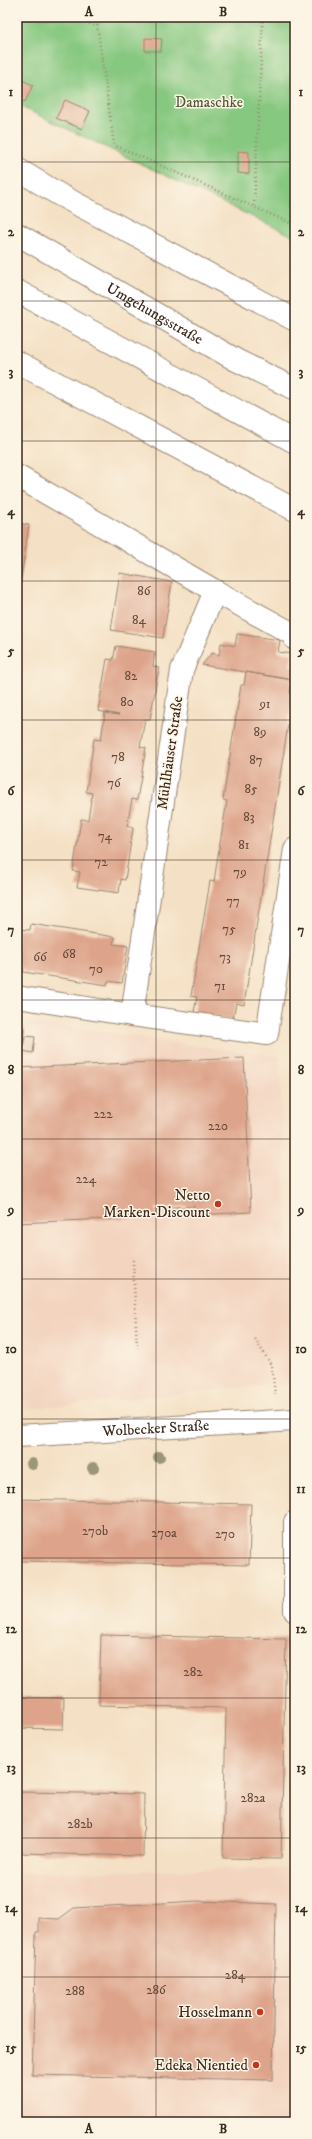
<svg xmlns="http://www.w3.org/2000/svg" width="312" height="2139" viewBox="0 0 312 2139" font-family="'IM FELL DW Pica',serif">
	<rect width="100%" height="100%" fill="#fcf5e5"/>
	<filter id="ink" filterUnits="userSpaceOnUse"><feTurbulence type="fractalNoise" baseFrequency=".025" numOctaves="2"/><feDisplacementMap in="SourceGraphic" scale="8" xChannelSelector="R" yChannelSelector="G"/><feConvolveMatrix kernelMatrix="1 2 1 2 8 2 1 2 1" color-interpolation-filters="sRGB"/></filter>
	<filter id="wash" filterUnits="userSpaceOnUse"><feTurbulence type="fractalNoise" baseFrequency=".012" numOctaves="4" result="noise"/><feDisplacementMap in="SourceGraphic" scale="16" xChannelSelector="R" yChannelSelector="G"/><feGaussianBlur stdDeviation="0.9" result="paint"/><feColorMatrix in="noise" values="0 0 0 0 0 0 0 0 0 0 0 0 0 0 0 0 0 1.4 0 .05"/><feComposite in="paint" operator="in"/></filter>
	<g filter="url(#wash)">
		<rect width="100%" height="100%" fill="#f4e0c4"/>
		<g fill="#f3d4bf">
			<path d="M17 1020 279 1057 286 1215 295 1303V1384L263 1385 17 1410Z"/>
			<path d="M295 1868V2122H17V1873Z"/>
		</g>
		<path fill="#86c880" stroke="#60794f" d="M17 17H295V237L17 105Z"/>
		<g id="blocks">
			<g fill="#dea48b">
				<path d="M145 38 162 39 161 51H145Z"/>
				<path d="M17 78 33 85 25 102 17 99Z"/>
				<path d="M65 100 90 111 82 129 56 118Z"/>
				<path d="M238 151 249 152V174L238 173Z"/>
				<path d="M17 523 29 525 18 599H17Z"/>
				<path d="M120 573 172 582 163 638 111 630Z"/>
				<path d="M237 634 280 640 278 652 292 654 290 666H295V680L202 665 212 653 219 655 221 643 235 646Z"/>
				<path d="M116 646 155 652 153 666 159 668 150 719H145L140 747 146 748 137 800 132 799 127 826 133 828 125 880 121 879 119 893 77 887 80 872 73 871 81 819 88 820 92 793 86 792 94 739 101 740 105 713 119 715 98 711 107 659 113 660Z"/>
				<path d="M246 672 292 680 290 693H293L244 1005 236 1003 233 1019 194 1012 197 997 191 996 210 881 214 882 218 855 227 801 223 800 241 685H244Z"/>
				<path d="M31 924 115 937 113 944 128 946 122 983 108 981 107 985 23 972 24 969 17 968V929L30 930Z"/>
				<path d="M17 1025 25 1027 19 1063 17 1062Z"/>
				<path d="M25 1036 35 1037 33 1053 23 1051Z"/>
				<path d="M244 1058 251 1212 194 1215V1206L156 1208V1217L17 1223V1068Z"/>
				<path d="M17 1499 251 1504 249 1565 17 1561Z"/>
				<path d="M101 1635 286 1639 281 1859 223 1858 226 1708 99 1705Z"/>
				<path d="M17 1697 64 1698 63 1729 17 1728Z"/>
				<path d="M17 1792 144 1794 143 1856 17 1853Z"/>
				<path d="M198 1901 276 1904 273 2080 32 2075 36 1932H39V1918L59 1919 74 1908Z"/>
			</g>
		</g>
	</g>
	<g filter="url(#ink)">
		<use href="#blocks" fill-opacity="0" stroke="#988571" stroke-width="1"/>
		<g fill="none" stroke-linecap="round" stroke-linejoin="round">
			<defs>
				<g id="minor">
					<path d="M17 476 215 591 182 670 132 1015 17 997"/>
					<path d="M215 591 291 633 295 639"/>
					<path d="M132 1015 267 1034 295 849"/>
					<path id="s1" d="M17 1436 295 1420"/>
					<path d="M295 1522V1611"/>
				</g>
				<g id="highway">
					<path d="M17 169 60 195 295 320"/>
					<path id="s2" d="M17 234 236 360 295 389"/>
					<path d="M17 291 295 442"/>
					<path d="M17 362 295 510"/>
				</g>
			</defs>
			<use href="#minor" stroke="#988571" stroke-width="24"/>
			<use href="#highway" stroke="#988571" stroke-width="24"/>
			<g stroke="#988571" stroke-width="2.5" stroke-dasharray="1 3" stroke-linecap="butt">
				<path d="M75 17 97 27"/>
				<path d="M96 17 114 145 295 225"/>
				<path d="M254 206 263 17"/>
				<path d="M133 1260 137 1348"/>
				<path d="M255 1339 272 1366 275 1395"/>
			</g>
			<use href="#minor" stroke="#fff" stroke-width="22"/>
			<use href="#highway" stroke="#fff" stroke-width="22"/>
		</g>
		<g fill="#9b9679">
			<circle cx="159" cy="1457" r="6"/>
			<circle cx="32" cy="1464" r="6"/>
			<circle cx="93" cy="1468" r="6"/>
		</g>
	</g>
	<path fill="none" stroke="#3b2a1e" stroke-width="1" stroke-opacity="0.55" d="M156 17V2122M17 162H295M17 301H295M17 441H295M17 581H295M17 720H295M17 860H295M17 1000H295M17 1139H295M17 1279H295M17 1419H295M17 1558H295M17 1698H295M17 1838H295M17 1977H295"/>
	<g fill="#c8321e" stroke="#fcf5e5" stroke-width="1.5">
		<circle cx="218" cy="1204" r="4"/>
		<circle cx="260" cy="2012" r="4"/>
		<circle cx="256" cy="2065" r="4"/>
	</g>
	<g text-anchor="middle" dominant-baseline="central" stroke-width="3" stroke-linejoin="round" paint-order="stroke">
		<g font-size="13" fill="#644839">
			<text x="144" y="591">86</text>
			<text x="139" y="620">84</text>
			<text x="131" y="676">82</text>
			<text x="127" y="702">80</text>
			<text x="265" y="704">91</text>
			<text x="260" y="732">89</text>
			<text x="118" y="757">78</text>
			<text x="256" y="760">87</text>
			<text x="114" y="783">76</text>
			<text x="251" y="789">85</text>
			<text x="249" y="817">83</text>
			<text x="105" y="836">74</text>
			<text x="244" y="845">81</text>
			<text x="101" y="862">72</text>
			<text x="240" y="872">79</text>
			<text x="233" y="901">77</text>
			<text x="229" y="929">75</text>
			<text x="69" y="954">68</text>
			<text x="40" y="957">66</text>
			<text x="225" y="957">73</text>
			<text x="96" y="969">70</text>
			<text x="220" y="986">71</text>
			<text x="103" y="1114">222</text>
			<text x="218" y="1126">220</text>
			<text x="86" y="1179">224</text>
			<text x="95" y="1531">270b</text>
			<text x="164" y="1533">270a</text>
			<text x="225" y="1534">270</text>
			<text x="193" y="1672">282</text>
			<text x="253" y="1798">282a</text>
			<text x="80" y="1824">282b</text>
			<text x="235" y="1975">284</text>
			<text x="156" y="1990">286</text>
			<text x="75" y="1991">288</text>
		</g>
		<g font-size="15" fill="#52593b" stroke="#fcf5e5">
			<text x="209" y="102">Damaschke</text>
		</g>
		<g font-size="15" fill="#3b2a1e" stroke="#fcf5e5">
			<text stroke="none"><textPath href="#s2" startOffset="159">Umgehungsstraße</textPath></text>
			<text transform="translate(170 753) rotate(-82)">Mühlhäuser Straße</text>
			<text stroke="none"><textPath href="#s1" startOffset="139">Wolbecker Straße</textPath></text>
		</g>
		<g font-size="15" fill="#3b2a1e" stroke="#fcf5e5" text-anchor="end">
			<text x="210" y="1195">Netto<tspan x="210" dy="17">Marken-Discount</tspan></text>
			<text x="252" y="2012">Hosselmann</text>
			<text x="248" y="2065">Edeka Nientied</text>
		</g>
	</g>
	<rect width="312" height="2139" fill="none" stroke="#fcf5e5" stroke-width="44"/>
	<rect x="22" y="22" width="268" height="2095" fill="none" stroke="#3b2a1e" stroke-width="1.5"/>
	<g font-size="13" text-anchor="middle" font-weight="bold" fill="#3b2a1e">
		<text x="89" y="16">A</text>
		<text x="223" y="16">B</text>
		<text x="11" y="96">1</text>
		<text x="301" y="96">1</text>
		<text x="11" y="236">2</text>
		<text x="301" y="236">2</text>
		<text x="11" y="376">3</text>
		<text x="301" y="376">3</text>
		<text x="11" y="515">4</text>
		<text x="301" y="515">4</text>
		<text x="11" y="655">5</text>
		<text x="301" y="655">5</text>
		<text x="11" y="795">6</text>
		<text x="301" y="795">6</text>
		<text x="11" y="934">7</text>
		<text x="301" y="934">7</text>
		<text x="11" y="1074">8</text>
		<text x="301" y="1074">8</text>
		<text x="11" y="1214">9</text>
		<text x="301" y="1214">9</text>
		<text x="11" y="1353">10</text>
		<text x="301" y="1353">10</text>
		<text x="11" y="1493">11</text>
		<text x="301" y="1493">11</text>
		<text x="11" y="1633">12</text>
		<text x="301" y="1633">12</text>
		<text x="11" y="1772">13</text>
		<text x="301" y="1772">13</text>
		<text x="11" y="1912">14</text>
		<text x="301" y="1912">14</text>
		<text x="11" y="2052">15</text>
		<text x="301" y="2052">15</text>
		<text x="89" y="2133">A</text>
		<text x="223" y="2133">B</text>
	</g>
</svg>
